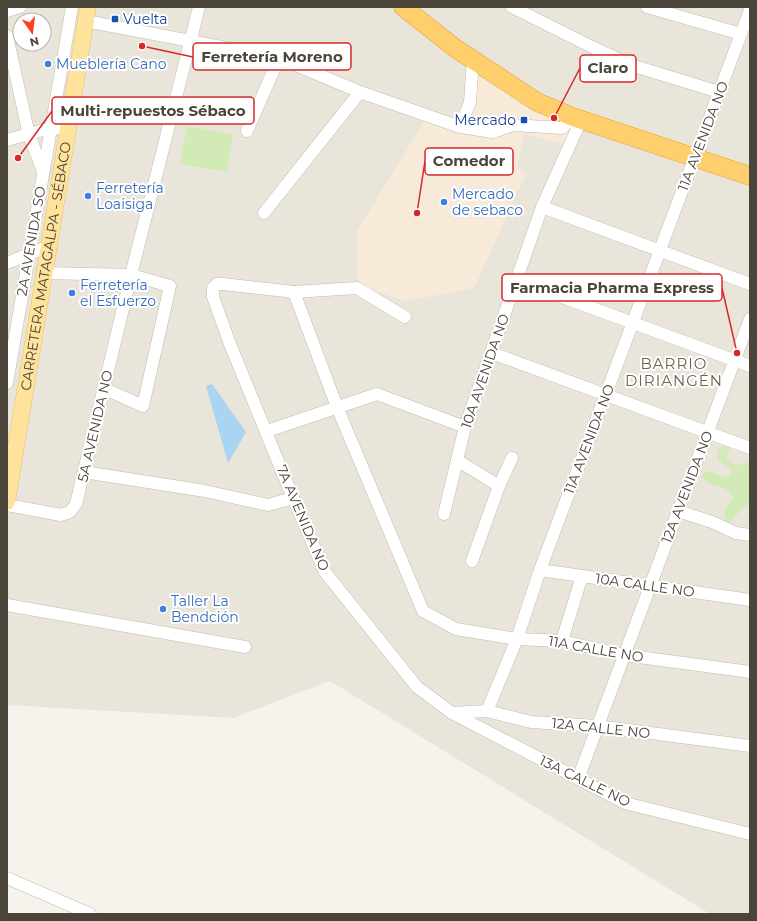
<svg xmlns="http://www.w3.org/2000/svg" width="757" height="921" viewBox="0 0 757 921" font-family="Montserrat,sans-serif">
	<rect width="100%" height="100%" fill="#f6f3ec"/>
	<path fill="#eae5da" fill-rule="evenodd" d="M7 7H750V914H710L330 681 233 718 7 705ZM20 20H44V44H20Z"/>
	<path fill="#f7ead8" d="M473 68 576 122 568 145 524 134 517 166 526 174 474 288 406 301 358 285 357 231 428 115 461 132Z"/>
	<g fill="#d2eab5">
		<path d="M187 126 233 134 227 172 180 164Z"/>
		<path d="M723 446 729 447 730 449 725 458 736 465 748 462 750 469V504C740 507 736 517 729 524L725 521 724 511 733 499C731 483 705 489 702 476L705 471C713 471 719 478 728 477L731 472V469L717 459 718 450Z"/>
	</g>
	<path fill="#a9d4f2" d="M212 384 246 432 228 463 206 386Z"/>
	<g fill="none" stroke-linecap="round" stroke-linejoin="round">
		<defs>
			<g id="minor">
				<path d="M512 7 594 48 631 65 719 92"/>
				<path d="M647 7 741 34"/>
				<path d="M7 11 20 7"/>
				<path d="M86 21 279 58 360 92 460 127 493 132 513 125 562 128 573 117"/>
				<path d="M7 36 29 135 43 171"/>
				<path d="M460 127 470 102 473 60"/>
				<path d="M247 131 279 58"/>
				<path d="M7 140 51 128 68 129"/>
				<path d="M542 207 750 284"/>
				<path d="M264 213 360 92"/>
				<path d="M7 263 49 246"/>
				<path d="M44 273 131 275 170 286 143 406 103 388"/>
				<path d="M516 280 750 366"/>
				<path d="M294 292 337 407 423 611 456 629 517 639 562 641 624 655 750 672"/>
				<path d="M405 317 357 288 294 292 223 284H217L213 288V297L230 344 293 498 325 572 417 687 452 713 625 803 750 834"/>
				<path d="M492 353 750 448"/>
				<path d="M7 383 72 7"/>
				<path d="M267 431 377 394 465 427"/>
				<path d="M457 460 499 486"/>
				<path d="M84 472 205 491 268 505 293 498"/>
				<path d="M7 505 61 515 70 512 76 504 131 275 199 7"/>
				<path d="M678 511 712 522 736 533 750 535"/>
				<path d="M444 514 465 427 542 207 581 120"/>
				<path d="M472 561 499 486 512 458"/>
				<path d="M540 570 750 600"/>
				<path d="M7 605 245 647"/>
				<path d="M562 641 582 576"/>
				<path d="M487 711 517 639 540 570 750 10"/>
				<path d="M452 713 487 711 531 722 597 726 750 746"/>
				<path d="M578 779 750 319"/>
				<path d="M7 878 90 914"/>
			</g>
			<g id="major">
				<path id="s1" d="M7 502 88 7"/>
			</g>
			<path id="highway" d="M403 7 455 48 537 102 573 117 750 176"/>
		</defs>
		<use href="#minor" stroke="#c2bbae" stroke-width="13"/>
		<use href="#major" stroke="#e6c16a" stroke-width="17"/>
		<use href="#highway" stroke="#e0a43c" stroke-width="19"/>
		<use href="#minor" stroke="#fff" stroke-width="12"/>
		<use href="#major" stroke="#ffe39c" stroke-width="16"/>
		<use href="#highway" stroke="#ffcf6e" stroke-width="18"/>
	</g>
	<g fill="#1a4fb4" stroke="#fff" stroke-width="1.5">
		<rect x="111" y="15" width="8" height="8" rx="2"/>
		<rect x="520" y="116" width="8" height="8" rx="2"/>
	</g>
	<g fill="#3f7fe0" stroke="#fff" stroke-width="1.5">
		<circle cx="48" cy="64" r="4"/>
		<circle cx="88" cy="196" r="4"/>
		<circle cx="444" cy="202" r="4"/>
		<circle cx="72" cy="293" r="4"/>
		<circle cx="163" cy="609" r="4"/>
	</g>
	<g text-anchor="middle" dominant-baseline="central" stroke-width="4" stroke-linejoin="round" paint-order="stroke">
		<g font-size="14" fill="#164399" stroke="#fff" text-anchor="start">
			<text x="123" y="19">Vuelta</text>
			<text x="516" y="120" text-anchor="end">Mercado</text>
		</g>
		<g font-size="14" fill="#366cbe" stroke="#fff" text-anchor="start">
			<text x="56" y="64">Mueblería Cano</text>
			<text x="96" y="188">Ferretería<tspan x="96" dy="16">Loaisiga</tspan></text>
			<text x="452" y="194">Mercado<tspan x="452" dy="16">de sebaco</tspan></text>
			<text x="80" y="285">Ferretería<tspan x="80" dy="16">el Esfuerzo</tspan></text>
			<text x="171" y="601">Taller La<tspan x="171" dy="16">Bendción</tspan></text>
		</g>
		<g font-size="14" fill="#4b4439" stroke="#fff">
			<text transform="translate(703 136) rotate(-69)">11A AVENIDA NO</text>
			<text transform="translate(31 241) rotate(-80)">2A AVENIDA SO</text>
			<text stroke="none"><textPath href="#s1" startOffset="239">CARRETERA MATAGALPA - SÉBACO</textPath></text>
			<text transform="translate(485 371) rotate(-71)">10A AVENIDA NO</text>
			<text transform="translate(95 426) rotate(-77)">5A AVENIDA NO</text>
			<text transform="translate(589 439) rotate(-69)">11A AVENIDA NO</text>
			<text transform="translate(687 487) rotate(-69)">12A AVENIDA NO</text>
			<text transform="translate(303 518) rotate(67)">7A AVENIDA NO</text>
			<text transform="translate(645 585) rotate(8)">10A CALLE NO</text>
			<text transform="translate(596 649) rotate(10)">11A CALLE NO</text>
			<text transform="translate(601 728) rotate(6)">12A CALLE NO</text>
			<text transform="translate(585 781) rotate(26)">13A CALLE NO</text>
		</g>
		<g font-size="15" letter-spacing="1" fill="#6e6250" stroke="#fff">
			<text x="674" y="363">BARRIO<tspan x="674" dy="17">DIRIANGÉN</tspan></text>
		</g>
	</g>
	<path fill="none" stroke="#d62828" stroke-width="1.5" d="M142 46L193 57M554 118L580 68M18 158L52 111M417 213L425 161M737 353L722 288"/>
	<g fill="#d62828" stroke="#fff" stroke-width="1.5">
		<circle cx="142" cy="46" r="4"/>
		<circle cx="554" cy="118" r="4"/>
		<circle cx="18" cy="158" r="4"/>
		<circle cx="417" cy="213" r="4"/>
		<circle cx="737" cy="353" r="4"/>
	</g>
	<g fill="#fff" stroke="#d62828" stroke-width="1.5">
		<rect x="193" y="43" width="158" height="27" rx="4"/>
		<rect x="580" y="55" width="56" height="27" rx="4"/>
		<rect x="52" y="97" width="202" height="27" rx="4"/>
		<rect x="425" y="148" width="88" height="27" rx="4"/>
		<rect x="502" y="274" width="220" height="27" rx="4"/>
	</g>
	<g font-size="15" text-anchor="middle" font-weight="bold" fill="#4b4439">
		<text x="272" y="62">Ferretería Moreno</text>
		<text x="608" y="73">Claro</text>
		<text x="153" y="116">Multi-repuestos Sébaco</text>
		<text x="469" y="166">Comedor</text>
		<text x="612" y="293">Farmacia Pharma Express</text>
	</g>
	<rect width="757" height="921" fill="none" stroke="#4b4439" stroke-width="16"/>
	<g transform="translate(32 32) rotate(166)"><circle r="19" fill="#ffffff" stroke="#b7b4b0"/>
	<path d="M0-3L7 15L0 10L-7 15Z" fill="#fc3f1d"/>
	<text y="-6" font-size="11" font-weight="bold" text-anchor="middle" fill="#4b4439">N</text>
	</g>
</svg>
